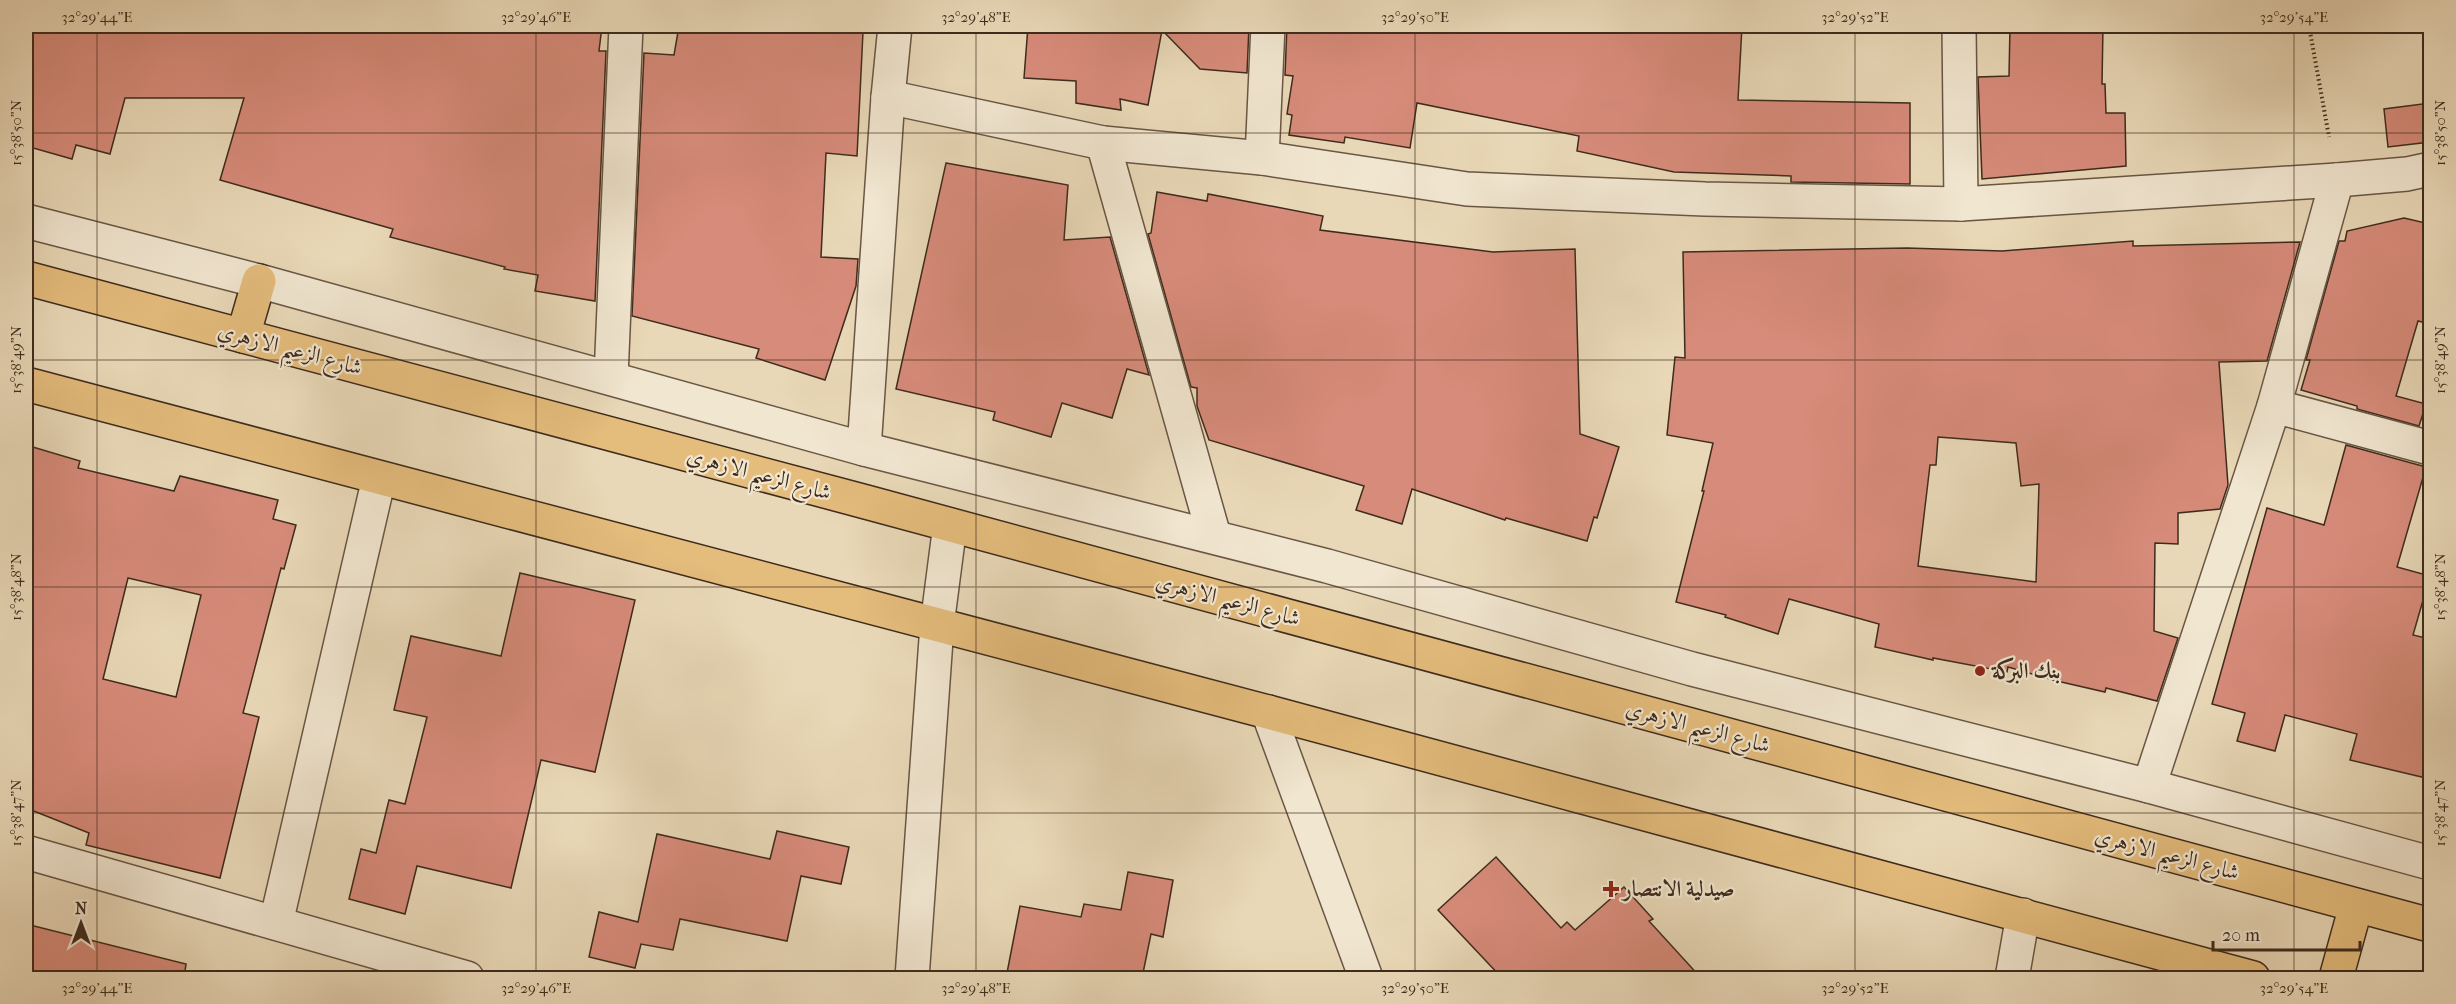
<svg xmlns="http://www.w3.org/2000/svg" width="2456" height="1004" viewBox="0 0 2456 1004" font-family="'IM FELL French Canon',Amiri,serif">
	<rect width="100%" height="100%" fill="#e9d8b7"/>
	<filter id="stains"><feTurbulence type="fractalNoise" baseFrequency=".00333" numOctaves="4"/><feColorMatrix values="0 0 0 0 .2 0 0 0 0 .09 0 0 0 0 .02 0 0 0 .5 -.17"/></filter>
	<radialGradient id="worn" r=".72"><stop offset=".6" stop-color="#630" stop-opacity="0"/><stop offset="1" stop-color="#630" stop-opacity=".3"/></radialGradient>
	<g fill="#d78b7a" stroke="#3e2b1d" stroke-width="1.5" fill-rule="evenodd">
		<path d="M26 26H602L599 51H606L595 301 535 291 538 275 504 269 505 267 390 237 393 229 220 180 244 98H125L110 154 76 145 72 159 26 146Z"/>
		<path d="M679 26H769L863 32 857 156 826 153 821 257 858 259 856 286 825 380 756 358 759 349 632 316 644 53 674 55Z"/>
		<path d="M1028 26H1249L1247 73 1200 69 1162 30 1148 105 1120 99 1121 110 1076 103V81L1024 78Z"/>
		<path d="M1287 26H1742L1738 100 1910 103V184L1791 182V176L1674 172 1577 151 1579 136 1417 103 1410 148 1345 137 1344 143 1289 135 1292 115 1287 114 1293 76 1285 75Z"/>
		<path d="M2010 26H2103L2102 84H2105L2106 113H2125L2126 166 1982 179 1978 77 2009 76Z"/>
		<path d="M2430 103V142L2388 147 2384 109Z"/>
		<path d="M946 163 1068 185 1064 240 1110 237 1149 375 1127 369 1112 418 1062 403 1051 437 993 420 995 412 896 389Z"/>
		<path d="M1157 192 1207 201 1208 194 1323 216 1320 230 1493 252 1575 249 1580 434 1619 447 1597 518 1594 517 1587 541 1506 518 1505 520 1412 489 1402 524 1356 510 1364 486 1209 440 1197 406V388L1191 387 1148 234 1151 233Z"/>
		<path d="M2404 218 2430 224V324L2418 321 2396 396 2426 404 2419 426 2357 409V406L2301 390 2310 360H2306L2339 241H2345L2347 231Z"/>
		<path d="M2133 241V246L2300 242 2267 361 2219 362 2228 485 2220 509 2178 513V544L2155 543 2154 631 2178 638 2157 701 2106 688 2105 692 2057 681 2008 667 2007 672 1933 658V660L1875 647 1879 624 1789 599 1778 634 1725 617 1726 615 1676 602 1704 491H1702L1713 443 1667 435 1675 357 1685 358 1683 252 1907 248 2002 251ZM1938 437 2016 443 2021 486 2039 484 2036 582 1918 566 1930 465H1936Z"/>
		<path d="M26 445 80 461 78 468 174 491 180 476 278 500 273 519 296 525 284 569 281 568 243 713 259 717 220 878 86 845 89 833 26 808V554L33 523 26 520ZM128 578 201 595 176 697 103 679Z"/>
		<path d="M2346 445 2426 467 2397 567 2430 576 2413 635 2430 639V757L2426 778 2350 760 2357 734 2285 715 2275 751 2237 741 2245 713 2212 704 2267 508 2324 525Z"/>
		<path d="M520 573 635 600 595 772 541 760 511 888 417 866 405 914 349 899 361 849 376 853 389 800 405 804 427 717 394 710 411 636 501 656Z"/>
		<path d="M777 831 849 847 841 884 801 876 787 941 680 919 673 950 641 944 635 968 589 957 599 912 638 922 657 834 770 859Z"/>
		<path d="M1496 857 1561 928 1567 922 1575 930 1624 887 1653 919 1649 921 1701 978H1502L1438 910Z"/>
		<path d="M1128 872 1173 880 1163 937 1151 934 1142 978H1006L1020 906 1081 917 1084 904 1121 910Z"/>
		<path d="M26 924 186 964 184 978H26Z"/>
	</g>
	<g fill="none" stroke-linecap="round" stroke-linejoin="round">
		<defs>
			<g id="minor">
				<path d="M1959 26 1961 204"/>
				<path d="M888 97 1103 143 1262 158 1467 189 1705 199 1961 204 2337 180 2407 174 2430 169"/>
				<path d="M1103 143 1214 536"/>
				<path d="M1262 158 1268 26"/>
				<path d="M26 221 259 281 864 449 1327 566 1692 669 2149 786 2430 863"/>
				<path d="M611 377 626 26"/>
				<path d="M2274 406 2430 448"/>
				<path d="M864 449 888 97 895 26"/>
				<path d="M1268 712 1366 978"/>
				<path d="M2149 786 2274 406 2337 180"/>
				<path d="M26 852 467 978"/>
				<path d="M276 923 379 478"/>
				<path d="M912 978 937 625 950 525"/>
				<path d="M2012 978 2023 915"/>
			</g>
			<g id="major">
				<path d="M26 278 866 502 2430 925"/>
				<path d="M243 336 259 281"/>
				<path d="M26 384 1268 712 2253 978"/>
				<path d="M2336 978 2356 906"/>
			</g>
		</defs>
		<use href="#minor" stroke="#695644" stroke-width="36"/>
		<use href="#major" stroke="#3e2b1d" stroke-width="36"/>
		<path stroke="#3e2b1d" stroke-width="4" stroke-dasharray="1.5 3" stroke-linecap="butt" d="M2309 26 2329 137"/>
		<use href="#minor" stroke="#f1e6d0" stroke-width="33"/>
		<use href="#major" stroke="#e4bc7c" stroke-width="33"/>
	</g>
	<path fill="none" stroke="#3e2b1d" stroke-width="1.5" stroke-opacity="0.45" d="M97 26V978M536 26V978M976 26V978M1415 26V978M1855 26V978M2294 26V978M26 133H2430M26 360H2430M26 587H2430M26 813H2430"/>
	<g fill="#8f2418" stroke="#f1e6d0" stroke-width="2">
		<circle cx="1980" cy="671" r="6"/>
		<path d="M1608 880h6v6h6v6h-6v6h-6v-6h-6v-6h6z"/>
	</g>
	<g text-anchor="middle" dominant-baseline="central" stroke-width="4.5" stroke-linejoin="round" paint-order="stroke">
		<g font-size="22" fill="#3e2b1d" stroke="#f1e6d0">
			<text transform="translate(290 349) rotate(15)">شارع الزعيم الازهري</text>
			<text transform="translate(759 474) rotate(15)">شارع الزعيم الازهري</text>
			<text transform="translate(1228 600) rotate(15)">شارع الزعيم الازهري</text>
			<text transform="translate(1698 727) rotate(15)">شارع الزعيم الازهري</text>
			<text transform="translate(2167 854) rotate(15)">شارع الزعيم الازهري</text>
		</g>
		<g font-size="22" font-weight="bold" fill="#3e2b1d" stroke="#f1e6d0" text-anchor="start">
			<text x="1992" y="671">بنك البركة</text>
			<text x="1623" y="889">صيدلية الانتصار</text>
		</g>
	</g>
	<rect width="2456" height="1004" fill="none" stroke="#e9d8b7" stroke-width="66"/>
	<g transform="translate(81 923)" stroke="#f1e6d0" stroke-width="4.5" paint-order="stroke">
	<path d="M0-4.5L10 22L0 15L-10 22Z" fill="#3e2b1d"/>
	<text y="-9" font-size="16" font-weight="bold" text-anchor="middle" fill="#3e2b1d">N</text>
	</g>
	<path d="M2213 941v9h147v-9" fill="none" stroke="#3e2b1d" stroke-width="3"/>
	<text x="2222" y="941" font-size="18" fill="#3e2b1d" stroke="#f1e6d0" stroke-width="4.5" paint-order="stroke">20 m</text>
	<rect x="33" y="33" width="2390" height="938" fill="none" stroke="#3e2b1d" stroke-width="2"/>
	<g font-size="15" text-anchor="middle" fill="#3e2b1d">
		<text x="97" y="22">32°29'44"E</text>
		<text x="536" y="22">32°29'46"E</text>
		<text x="976" y="22">32°29'48"E</text>
		<text x="1415" y="22">32°29'50"E</text>
		<text x="1855" y="22">32°29'52"E</text>
		<text x="2294" y="22">32°29'54"E</text>
		<text transform="translate(16 133) rotate(-90)" y="5">15°38'50"N</text>
		<text transform="translate(2440 133) rotate(-90)" y="5">15°38'50"N</text>
		<text transform="translate(16 360) rotate(-90)" y="5">15°38'49"N</text>
		<text transform="translate(2440 360) rotate(-90)" y="5">15°38'49"N</text>
		<text transform="translate(16 587) rotate(-90)" y="5">15°38'48"N</text>
		<text transform="translate(2440 587) rotate(-90)" y="5">15°38'48"N</text>
		<text transform="translate(16 813) rotate(-90)" y="5">15°38'47"N</text>
		<text transform="translate(2440 813) rotate(-90)" y="5">15°38'47"N</text>
		<text x="97" y="993">32°29'44"E</text>
		<text x="536" y="993">32°29'46"E</text>
		<text x="976" y="993">32°29'48"E</text>
		<text x="1415" y="993">32°29'50"E</text>
		<text x="1855" y="993">32°29'52"E</text>
		<text x="2294" y="993">32°29'54"E</text>
	</g>
	<rect width="100%" height="100%" filter="url(#stains)"/>
	<rect width="100%" height="100%" fill="url(#worn)"/>
</svg>
